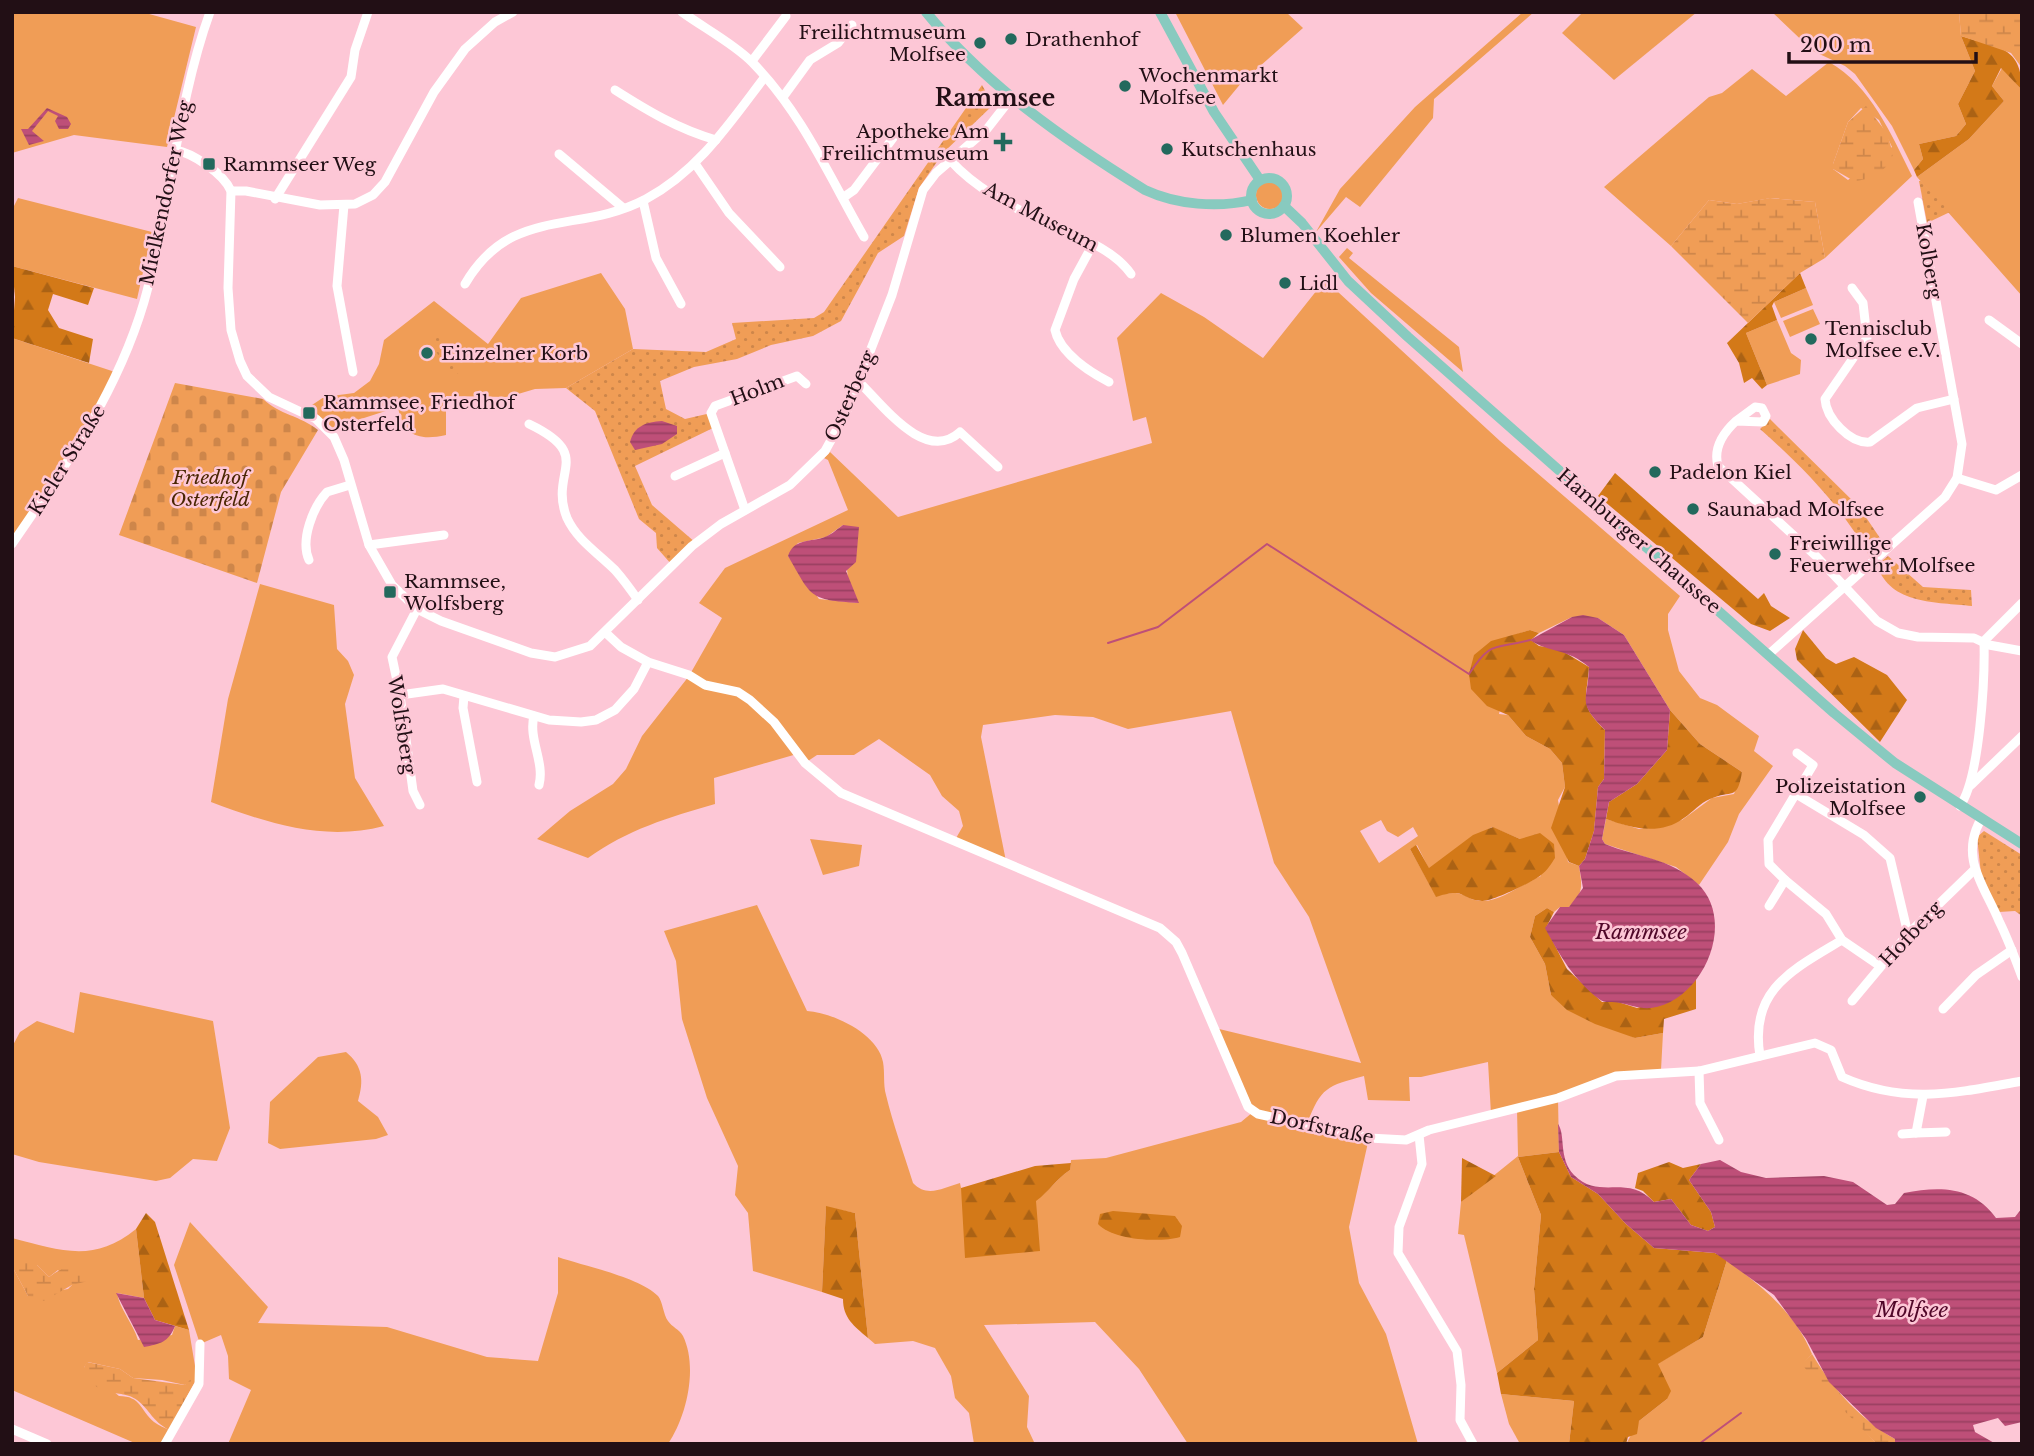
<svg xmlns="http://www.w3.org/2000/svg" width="2034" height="1456" viewBox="0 0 2034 1456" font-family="'Libre Baskerville',serif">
	<defs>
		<pattern id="forest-firs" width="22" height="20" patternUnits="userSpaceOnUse" patternTransform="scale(1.75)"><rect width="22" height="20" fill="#d37918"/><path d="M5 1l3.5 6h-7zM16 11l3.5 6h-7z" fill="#ab6214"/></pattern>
		<pattern id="wetland-marsh" width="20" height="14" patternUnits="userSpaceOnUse" patternTransform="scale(1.75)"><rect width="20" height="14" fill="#f09d56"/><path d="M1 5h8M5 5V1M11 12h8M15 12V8" fill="none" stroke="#ce864a"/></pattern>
		<pattern id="cemetery-stones" width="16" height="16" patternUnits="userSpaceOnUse" patternTransform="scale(1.75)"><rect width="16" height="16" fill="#f09d56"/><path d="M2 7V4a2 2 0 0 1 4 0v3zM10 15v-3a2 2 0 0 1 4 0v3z" fill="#ce864a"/></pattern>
		<pattern id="park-dots" width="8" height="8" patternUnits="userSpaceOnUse" patternTransform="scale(1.75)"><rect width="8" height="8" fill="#f09d56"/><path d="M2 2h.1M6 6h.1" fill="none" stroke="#ce864a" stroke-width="1.8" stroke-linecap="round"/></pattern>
		<pattern id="water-rules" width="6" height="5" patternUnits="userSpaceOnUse" patternTransform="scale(1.75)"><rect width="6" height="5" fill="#be4f78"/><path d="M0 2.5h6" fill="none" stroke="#9a4061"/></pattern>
	</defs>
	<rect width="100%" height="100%" fill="#fdc7d6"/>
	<g fill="#f09d56" fill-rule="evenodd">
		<path d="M12 12H142L196 27 167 147 74 135 12 153Z"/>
		<path d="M1175 12H1286L1303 28 1242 82 1223 105Z"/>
		<path d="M1523 12H1534L1434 99 1433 118 1360 207 1346 197 1316 232 1340 189 1415 107Z"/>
		<path d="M1583 12H1697L1614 80 1562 33Z"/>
		<path d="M1772 12H1959L1961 36 1975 71 1958 104 1966 124 1956 136 1919 144 1923 159 1914 170 1892 126 1855 74 1845 66 1813 51Z"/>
		<path d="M1829 62C1871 86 1891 134 1912 176L1825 258 1815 202 1771 198 1737 204 1709 200 1671 246 1604 187 1709 97 1722 93 1752 69 1786 96ZM1861 108 1879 120 1892 147 1848 180 1833 169V164L1848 122Z"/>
		<path d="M2002 68 2022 90V296L1917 177 1969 139 2004 101 1992 86Z"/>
		<circle cx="1270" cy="195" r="14"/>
		<path d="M18 198 152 232 137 299 12 266V210Z"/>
		<path d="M1347 248 1353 253 1349 258 1459 347 1463 372 1371 293 1339 257Z"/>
		<path d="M601 273 625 309 633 349 566 388 535 389 508 397 446 396V435C419 441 403 436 398 407L333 428 316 413 306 409 324 397 354 393 370 381 379 364 384 340 434 301 488 344 521 298Z"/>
		<path d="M1325 280 1500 441 1680 596 1668 614V630L1679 671 1700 698 1717 705 1759 736 1754 751 1773 766 1739 814 1728 842 1699 885 1676 867 1605 844 1602 839 1606 819 1639 829 1682 820 1712 798 1734 794 1742 772 1700 744 1670 710 1624 635 1598 618 1572 617 1539 633 1530 630 1515 635 1499 714 1508 715 1526 736 1550 749 1562 763 1565 787 1558 800 1568 862 1579 866C1582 885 1584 894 1569 907H1560L1554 912 1547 908 1535 916 1530 937 1545 964 1551 995 1635 1038 1663 1033 1661 1070 1632 1073 1558 1098 1559 1152 1518 1157 1541 1215 1534 1289 1538 1340 1497 1373 1464 1235 1458 1234 1461 1202 1518 1156 1517 1109 1491 1114 1488 1062 1421 1077H1409L1410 1101 1368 1100 1364 1076C1327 1086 1321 1087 1307 1124L1369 1138 1349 1227 1359 1283 1386 1334 1418 1444H1188L1139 1369 1095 1322 984 1325 1029 1396 1027 1427 1034 1442 974 1444 969 1413 955 1398 951 1376 935 1348 913 1341 875 1344 868 1338 855 1213 826 1207 822 1292 753 1271 748 1213 735 1195 738 1166 707 1098 682 1019 676 961 664 931 757 905 807 1011C834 1013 878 1034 883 1062 885 1073 883 1084 886 1095 893 1124 904 1154 913 1183 927 1198 943 1188 960 1183L961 1188 1036 1200C1050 1191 1055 1180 1070 1170L1071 1160 1106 1158 1241 1122 1253 1112 1215 1028 1361 1063 1309 917 1274 863 1231 711 1128 729 1093 717 1055 715 983 725 981 737 1006 861 955 840 963 826 959 811 942 796 930 775 879 739 854 755H817L805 763 797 754 714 778 715 804C669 817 627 830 588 858L537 839 570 811 613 784 626 769 642 736 689 676 722 618 699 603 725 568 848 510 828 460 824 458 830 452 898 517 1152 443 1146 417 1133 421 1117 338 1161 293 1204 317 1263 358ZM843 525 848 580 858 603 819 599 788 556 798 543 826 537ZM1381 820 1387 831 1398 837 1413 827 1418 836 1379 863 1360 831ZM1492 827 1520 839 1541 876C1524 883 1501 901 1484 901 1462 901 1467 887 1436 896L1410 849 1417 845 1429 869Z"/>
		<path d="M1806 288 1813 305 1781 318 1774 302Z"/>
		<path d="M1813 309 1820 324 1790 337 1783 321Z"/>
		<path d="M1777 320 1791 353 1801 360 1800 374 1767 385 1746 333Z"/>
		<path d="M12 338 118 373 12 544Z"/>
		<path d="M260 584 334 605 337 649 348 661 354 675 345 704 355 778 384 826C324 842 267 823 211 802L228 699Z"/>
		<path d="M810 839 862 845 859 866 823 875Z"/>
		<path d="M80 992 213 1021 230 1128 217 1161 193 1159 170 1178 156 1181 39 1162 12 1154V1047L20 1032 37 1021 74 1033Z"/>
		<path d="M346 1052C363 1066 364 1081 358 1101L378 1117 388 1135 376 1139 280 1149 268 1143 270 1102 318 1057Z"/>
		<path d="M190 1222 268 1307 258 1323 387 1327 487 1357 538 1361 558 1293V1257C584 1266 639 1277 658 1296 663 1302 663 1314 668 1321 672 1327 679 1329 683 1336 698 1367 687 1416 668 1444H228L251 1390 229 1379 228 1356 221 1335 200 1344 174 1265Z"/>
		<path d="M136 1229 144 1298 117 1293C120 1310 133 1323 138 1340L172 1335 175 1326 189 1330 197 1378 185 1385 162 1380 133 1378 120 1369 88 1362 84 1367 119 1396C141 1396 140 1410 154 1422 158 1425 165 1428 169 1430L161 1444H137L12 1390V1238C60 1250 93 1264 136 1229ZM37 1265 49 1277 58 1270 72 1285 68 1289 28 1296 14 1270Z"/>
		<path d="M1727 1260C1762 1287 1795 1312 1812 1354L1803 1364 1877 1444H1626L1639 1421 1667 1399 1657 1364 1703 1337Z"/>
		<path d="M1501 1394 1574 1401 1569 1444H1520L1509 1424Z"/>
	</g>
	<g fill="url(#forest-firs)">
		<path d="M1961 36C1997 48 2022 45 2022 90L2001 68 1992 86 2004 101 1969 139 1917 177 1914 170 1923 159 1919 144 1956 136 1966 124 1958 104 1975 71Z"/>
		<path d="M12 266 94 288 88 305 53 294 48 310 59 328 93 339 89 363 12 338 15 297Z"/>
		<path d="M1800 273 1806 288 1774 302 1772 306 1777 320 1746 333 1767 385 1762 389 1752 378 1744 383 1739 363 1727 343Z"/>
		<path d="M1615 473 1758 599 1764 593 1771 606 1790 618 1770 631 1751 624 1598 496Z"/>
		<path d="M1530 630 1539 633 1531 640 1539 646 1559 649 1589 667C1587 699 1578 704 1605 730L1604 779 1598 787 1594 831 1585 859 1579 866 1569 862 1551 828 1565 787 1562 763 1550 749 1526 736 1508 715 1487 706 1471 689 1469 674 1474 655 1491 641Z"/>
		<path d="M1803 630 1826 658 1836 664 1854 657 1887 675 1907 700 1880 742 1797 660 1795 649Z"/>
		<path d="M1670 710 1700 744 1742 772C1737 802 1732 789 1710 799 1700 803 1693 812 1684 818 1660 836 1631 828 1606 819L1609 802 1637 784 1667 750Z"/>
		<path d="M1493 827 1520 839 1540 833 1554 844 1555 858C1551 864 1547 871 1541 875 1533 882 1491 902 1482 901 1458 899 1467 887 1436 897L1410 849 1416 845 1429 868 1473 835Z"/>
		<path d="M1547 908 1554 912 1546 928 1567 969 1602 1002H1618L1637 1008 1685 991 1696 979V1009L1664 1019 1663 1033 1635 1038 1595 1024 1567 1010 1551 995 1545 964 1530 937 1535 916Z"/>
		<path d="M1559 1152 1571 1177 1598 1194 1626 1224 1654 1248 1715 1253 1727 1260 1703 1337 1658 1364 1671 1391 1667 1399 1639 1421 1637 1434 1628 1437 1626 1444H1569L1574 1401 1501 1394 1497 1373 1538 1340 1534 1289 1541 1215 1518 1157Z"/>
		<path d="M1462 1158 1496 1176 1461 1202Z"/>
		<path d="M1669 1162 1683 1168 1701 1164 1689 1180 1711 1212 1715 1227 1708 1231 1691 1225 1671 1199 1654 1202 1643 1191 1635 1188 1638 1173Z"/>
		<path d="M1071 1163 1070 1170C1055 1180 1050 1191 1036 1201L1040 1251 965 1258 961 1188 1035 1166Z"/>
		<path d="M826 1206 855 1213 868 1338C854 1326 843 1318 843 1299L822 1292Z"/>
		<path d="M1113 1211 1175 1216 1182 1226 1180 1237C1159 1243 1112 1240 1098 1224L1100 1214Z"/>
		<path d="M146 1213 155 1222 189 1330 155 1320 144 1298 136 1229Z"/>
	</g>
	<g fill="url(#wetland-marsh)">
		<path d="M1959 12H2022V68L2011 53 1961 36Z"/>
		<path d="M1866 106 1887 133 1893 154C1888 171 1871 180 1854 181L1833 169V164L1848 122Z"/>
		<path d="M1770 198 1815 202 1825 258 1800 273 1748 323 1671 246 1709 200 1737 204Z"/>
		<path d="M26 1261 37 1265 49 1277C64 1266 73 1263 90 1273L92 1280 72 1285 44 1301 28 1296 14 1270 15 1264Z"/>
		<path d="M1812 1354C1833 1389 1860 1419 1895 1439V1444H1877L1813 1379 1802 1364Z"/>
		<path d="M87 1362 120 1369 133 1378 185 1385 193 1377 197 1378 169 1430C151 1420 151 1411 137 1400 120 1387 96 1403 84 1367Z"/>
	</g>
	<path fill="url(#cemetery-stones)" d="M175 383 263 399C280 415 299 415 318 430L281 492 257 583 119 535Z"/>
	<g fill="url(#park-dots)">
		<path d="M982 85 993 105 943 153 919 188 904 236 878 253 841 321 813 336 771 345 737 359 694 367 660 381 666 409 685 419 711 413 715 427 635 466 652 505 696 543 672 565 657 548 656 533 639 519 595 411 566 388 633 349 706 352 736 339 732 323 814 318 824 312Z"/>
		<path d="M1919 181H1921L1950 212 1927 223Z"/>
		<path d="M440 333 463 370 452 377 430 342Z"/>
		<path d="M1770 419 1859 507 1884 544 1870 557C1842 507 1803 467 1760 429Z"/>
		<path d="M1888 556 1923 587 1971 590 1972 606C1937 602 1890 605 1877 565Z"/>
		<path d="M1984 831 2022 855V916L2015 911 1999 912 1981 874 1977 837Z"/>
	</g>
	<g fill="url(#water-rules)">
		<path d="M47 108 67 117 71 124 68 129H59L55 121 58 116 48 111 32 131 44 141 29 145 21 129H28Z"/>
		<path d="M662 421 677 426V434L662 444 635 450 630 442C634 426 646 422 662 421Z"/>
		<path d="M843 525 859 527 856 562 846 571 859 603C808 600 812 597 788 556 794 539 808 542 822 538 830 536 836 530 843 525Z"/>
		<path d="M1583 615 1598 618 1624 635 1670 710 1667 750 1637 784 1609 802 1602 839 1605 844C1637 857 1670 858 1697 883 1738 921 1703 1001 1651 1008 1639 1009 1631 1005 1620 1003 1613 1001 1605 1004 1599 999 1574 980 1560 956 1545 928L1560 907H1569L1583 888 1579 866 1585 859 1594 831 1598 787 1604 779 1605 730C1576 701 1588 702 1589 667 1567 648 1549 653 1530 640L1572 617Z"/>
		<path d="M1558 1124C1566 1135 1558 1158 1574 1175 1600 1201 1626 1173 1654 1202L1671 1199 1691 1225 1708 1231 1715 1227 1711 1212 1689 1180 1701 1164 1720 1160 1741 1172 1766 1178 1824 1176 1853 1182 1887 1205 1895 1204 1904 1193C1940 1186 1973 1186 1996 1218L2015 1217 2022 1208V1422L2005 1426 1998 1418 1973 1425 1975 1432 1996 1444H1895V1439L1876 1428 1829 1382 1806 1339 1774 1295 1715 1253 1654 1248 1626 1224 1598 1194 1571 1177 1559 1152Z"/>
		<path d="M116 1293 144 1298 155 1320 175 1326C169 1342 160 1344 144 1347Z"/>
	</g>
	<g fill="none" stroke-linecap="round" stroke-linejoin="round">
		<g stroke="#be4f78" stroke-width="2">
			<path d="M1108 643 1158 627 1267 544 1469 674C1492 639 1494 650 1530 640"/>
			<path d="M1699 1444 1741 1413"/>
		</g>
		<g stroke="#fff" stroke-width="9">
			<path d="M682 12C704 28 733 43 752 62 802 113 829 176 864 237"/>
			<path d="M752 61 786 16"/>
			<path d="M615 90C648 111 678 129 716 140"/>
			<path d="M783 97 810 60 838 43 852 25"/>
			<path d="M175 150C193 153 224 174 231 191L228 288 231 330 240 361 247 376 269 397 316 419 334 437 344 460 369 545 392 585 417 609 441 621 531 653 555 657 590 646 692 546 721 524 790 485 825 451 846 413 892 295 923 190 936 173 987 129 1012 97"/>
			<path d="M559 154 622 207"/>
			<path d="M950 160C975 188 1010 206 1044 222 1074 236 1111 246 1131 274"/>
			<path d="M696 165 729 213 780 267"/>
			<path d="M231 191H246L320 205 355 204 373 195 385 182 434 92 465 49 495 22 513 12"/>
			<path d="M844 197 854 190 893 138"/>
			<path d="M275 199 351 77 355 50 368 12"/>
			<path d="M643 201 656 258 681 304"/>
			<path d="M344 205 337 286 353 372"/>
			<path d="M1093 244 1074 279 1055 330C1060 353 1090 372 1109 382"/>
			<path d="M465 284C511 205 578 235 646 199 698 171 729 124 764 78"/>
			<path d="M1852 288 1863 303 1867 338 1825 399C1826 418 1850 444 1870 442L1917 408 1954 399"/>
			<path d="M1989 320 2022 344"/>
			<path d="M859 382C883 405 925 464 960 432L998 467"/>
			<path d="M1736 421 1755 407 1762 408 1766 416 1763 422 1736 421C1723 433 1713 448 1718 466L1816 556 1877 621 1898 633 1918 637 1974 638 1989 645 2022 651"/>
			<path d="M529 424C596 456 548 471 567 518 577 540 598 553 615 570 623 579 631 590 638 600"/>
			<path d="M675 476 725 453"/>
			<path d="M1957 478 1996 490 2022 475"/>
			<path d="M745 510 711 413 715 406 797 376 806 384"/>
			<path d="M12 544C65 467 117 393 144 302 171 207 176 106 210 12"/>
			<path d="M369 545 444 535"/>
			<path d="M309 560C300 540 313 507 327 492L350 485"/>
			<path d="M417 609 392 657 400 695 413 791 420 805"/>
			<path d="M606 633 621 647 648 662 689 675 705 685 738 692 750 700 774 722 805 763 841 793 1160 928 1176 942 1182 953 1248 1107 1258 1114 1369 1138 1406 1140 1429 1130 1558 1098 1616 1076 1699 1071 1815 1043 1831 1050 1842 1077C1905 1105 1956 1093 2022 1081"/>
			<path d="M1984 641 2022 603"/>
			<path d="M1769 654 1945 497 1957 478 1962 444 1918 202"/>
			<path d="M400 695 443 689 549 720 581 722 596 720 615 710 634 689 648 662"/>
			<path d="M464 696 463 708 477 782"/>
			<path d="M534 716C528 739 545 762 539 785"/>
			<path d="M1971 785 2022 736"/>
			<path d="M1796 794 1864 835 1890 858 1908 934"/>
			<path d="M1960 806C1980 778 1985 677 1984 641"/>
			<path d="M1981 819C1959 858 1984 885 1999 921 2008 939 2015 958 2022 977"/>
			<path d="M1785 880 1826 914 1842 940 1880 966"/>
			<path d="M1769 906 1785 880 1769 864 1768 840 1813 765 1797 753"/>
			<path d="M1852 1001 1908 934 1974 870"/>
			<path d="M1943 1009 1976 975 2012 950"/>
			<path d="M1760 1056C1749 990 1792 970 1842 940"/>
			<path d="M1699 1071 1700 1103 1719 1140"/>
			<path d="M1923 1096 1916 1133 1946 1132"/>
			<path d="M1902 1134 1916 1133"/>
			<path d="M1419 1135 1422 1164 1399 1227 1398 1253 1457 1351 1461 1385 1460 1420 1473 1444"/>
			<path d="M12 1429 47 1444"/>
			<path d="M165 1444 199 1384 200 1344"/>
		</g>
		<g stroke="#88cabf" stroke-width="10">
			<path d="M926 12C985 85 1066 141 1145 190 1177 205 1218 208 1252 200"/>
			<path d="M1160 12 1214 112 1260 180"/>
			<circle cx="1269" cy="196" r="18"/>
			<path d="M1284 206 1302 223 1348 281 1408 337 1834 713 1895 763 2022 844"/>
		</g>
	</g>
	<g fill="#23695d" stroke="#fdc7d6" stroke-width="2.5">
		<circle cx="1011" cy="39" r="7"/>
		<circle cx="980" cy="43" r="7"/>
		<circle cx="1125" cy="86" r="7"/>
		<path d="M999.5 131.5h7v7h7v7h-7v7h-7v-7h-7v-7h7z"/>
		<circle cx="1167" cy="149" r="7"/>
		<rect x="202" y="157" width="14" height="14" rx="3.5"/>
		<circle cx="1226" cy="235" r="7"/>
		<circle cx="1285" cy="283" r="7"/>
		<circle cx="1811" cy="339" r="7"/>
		<circle cx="427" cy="353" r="7"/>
		<rect x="302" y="406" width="14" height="14" rx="3.5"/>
		<circle cx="1655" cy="472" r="7"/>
		<circle cx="1693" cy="509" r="7"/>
		<circle cx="1775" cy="554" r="7"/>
		<rect x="383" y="585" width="14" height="14" rx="3.5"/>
		<circle cx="1920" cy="797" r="7"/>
	</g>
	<g text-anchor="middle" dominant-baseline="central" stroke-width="5" stroke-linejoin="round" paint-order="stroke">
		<g font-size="19" fill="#220f15" stroke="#fdc7d6" text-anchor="start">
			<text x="966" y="32" text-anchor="end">Freilichtmuseum<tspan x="966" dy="22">Molfsee</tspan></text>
			<text x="1025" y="39">Drathenhof</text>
			<text x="1139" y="75">Wochenmarkt<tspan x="1139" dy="22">Molfsee</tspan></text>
			<text x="989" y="131" text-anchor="end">Apotheke Am<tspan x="989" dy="22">Freilichtmuseum</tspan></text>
			<text x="1181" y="149">Kutschenhaus</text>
			<text x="223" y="164">Rammseer Weg</text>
			<text x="1240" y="235">Blumen Koehler</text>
			<text x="1299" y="283">Lidl</text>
			<text x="1825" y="328">Tennisclub<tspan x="1825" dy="22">Molfsee e.V.</tspan></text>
			<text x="441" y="353">Einzelner Korb</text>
			<text x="323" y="402">Rammsee, Friedhof<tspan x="323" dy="22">Osterfeld</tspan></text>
			<text x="1669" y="472">Padelon Kiel</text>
			<text x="1707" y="509">Saunabad Molfsee</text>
			<text x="1789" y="543">Freiwillige<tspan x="1789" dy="22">Feuerwehr Molfsee</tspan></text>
			<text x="404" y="581">Rammsee,<tspan x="404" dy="22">Wolfsberg</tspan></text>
			<text x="1906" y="786" text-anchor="end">Polizeistation<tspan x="1906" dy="22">Molfsee</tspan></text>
		</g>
		<g font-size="19" fill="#220f15" stroke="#fdc7d6">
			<text transform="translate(166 193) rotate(-78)">Mielkendorfer Weg</text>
			<text transform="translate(1041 217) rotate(28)">Am Museum</text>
			<text transform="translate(1929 261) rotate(80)">Kolberg</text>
			<text transform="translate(757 390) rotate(-21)">Holm</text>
			<text transform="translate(850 396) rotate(-66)">Osterberg</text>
			<text transform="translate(67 460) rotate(-58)">Kieler Straße</text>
			<text transform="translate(1639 541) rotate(41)">Hamburger Chaussee</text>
			<text transform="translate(402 725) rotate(81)">Wolfsberg</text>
			<text transform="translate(1911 934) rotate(-47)">Hofberg</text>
			<text transform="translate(1322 1127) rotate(12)">Dorfstraße</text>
		</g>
		<g font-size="19" font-style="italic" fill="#4a2602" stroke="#fdc7d6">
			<text x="210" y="477">Friedhof<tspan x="210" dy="22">Osterfeld</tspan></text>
		</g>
		<g font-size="21" font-style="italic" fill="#510729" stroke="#fdc7d6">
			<text x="1641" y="932">Rammsee</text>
			<text x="1912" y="1310">Molfsee</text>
		</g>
		<g font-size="23" font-weight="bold" fill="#220f15" stroke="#fdc7d6">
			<text x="995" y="98">Rammsee</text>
		</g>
	</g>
	<rect width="2034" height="1456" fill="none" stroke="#220f15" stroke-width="28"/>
	<path d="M1789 52v10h187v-10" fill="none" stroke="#220f15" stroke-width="3.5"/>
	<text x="1800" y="52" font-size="21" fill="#220f15" stroke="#fdc7d6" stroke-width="5" paint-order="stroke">200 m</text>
</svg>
